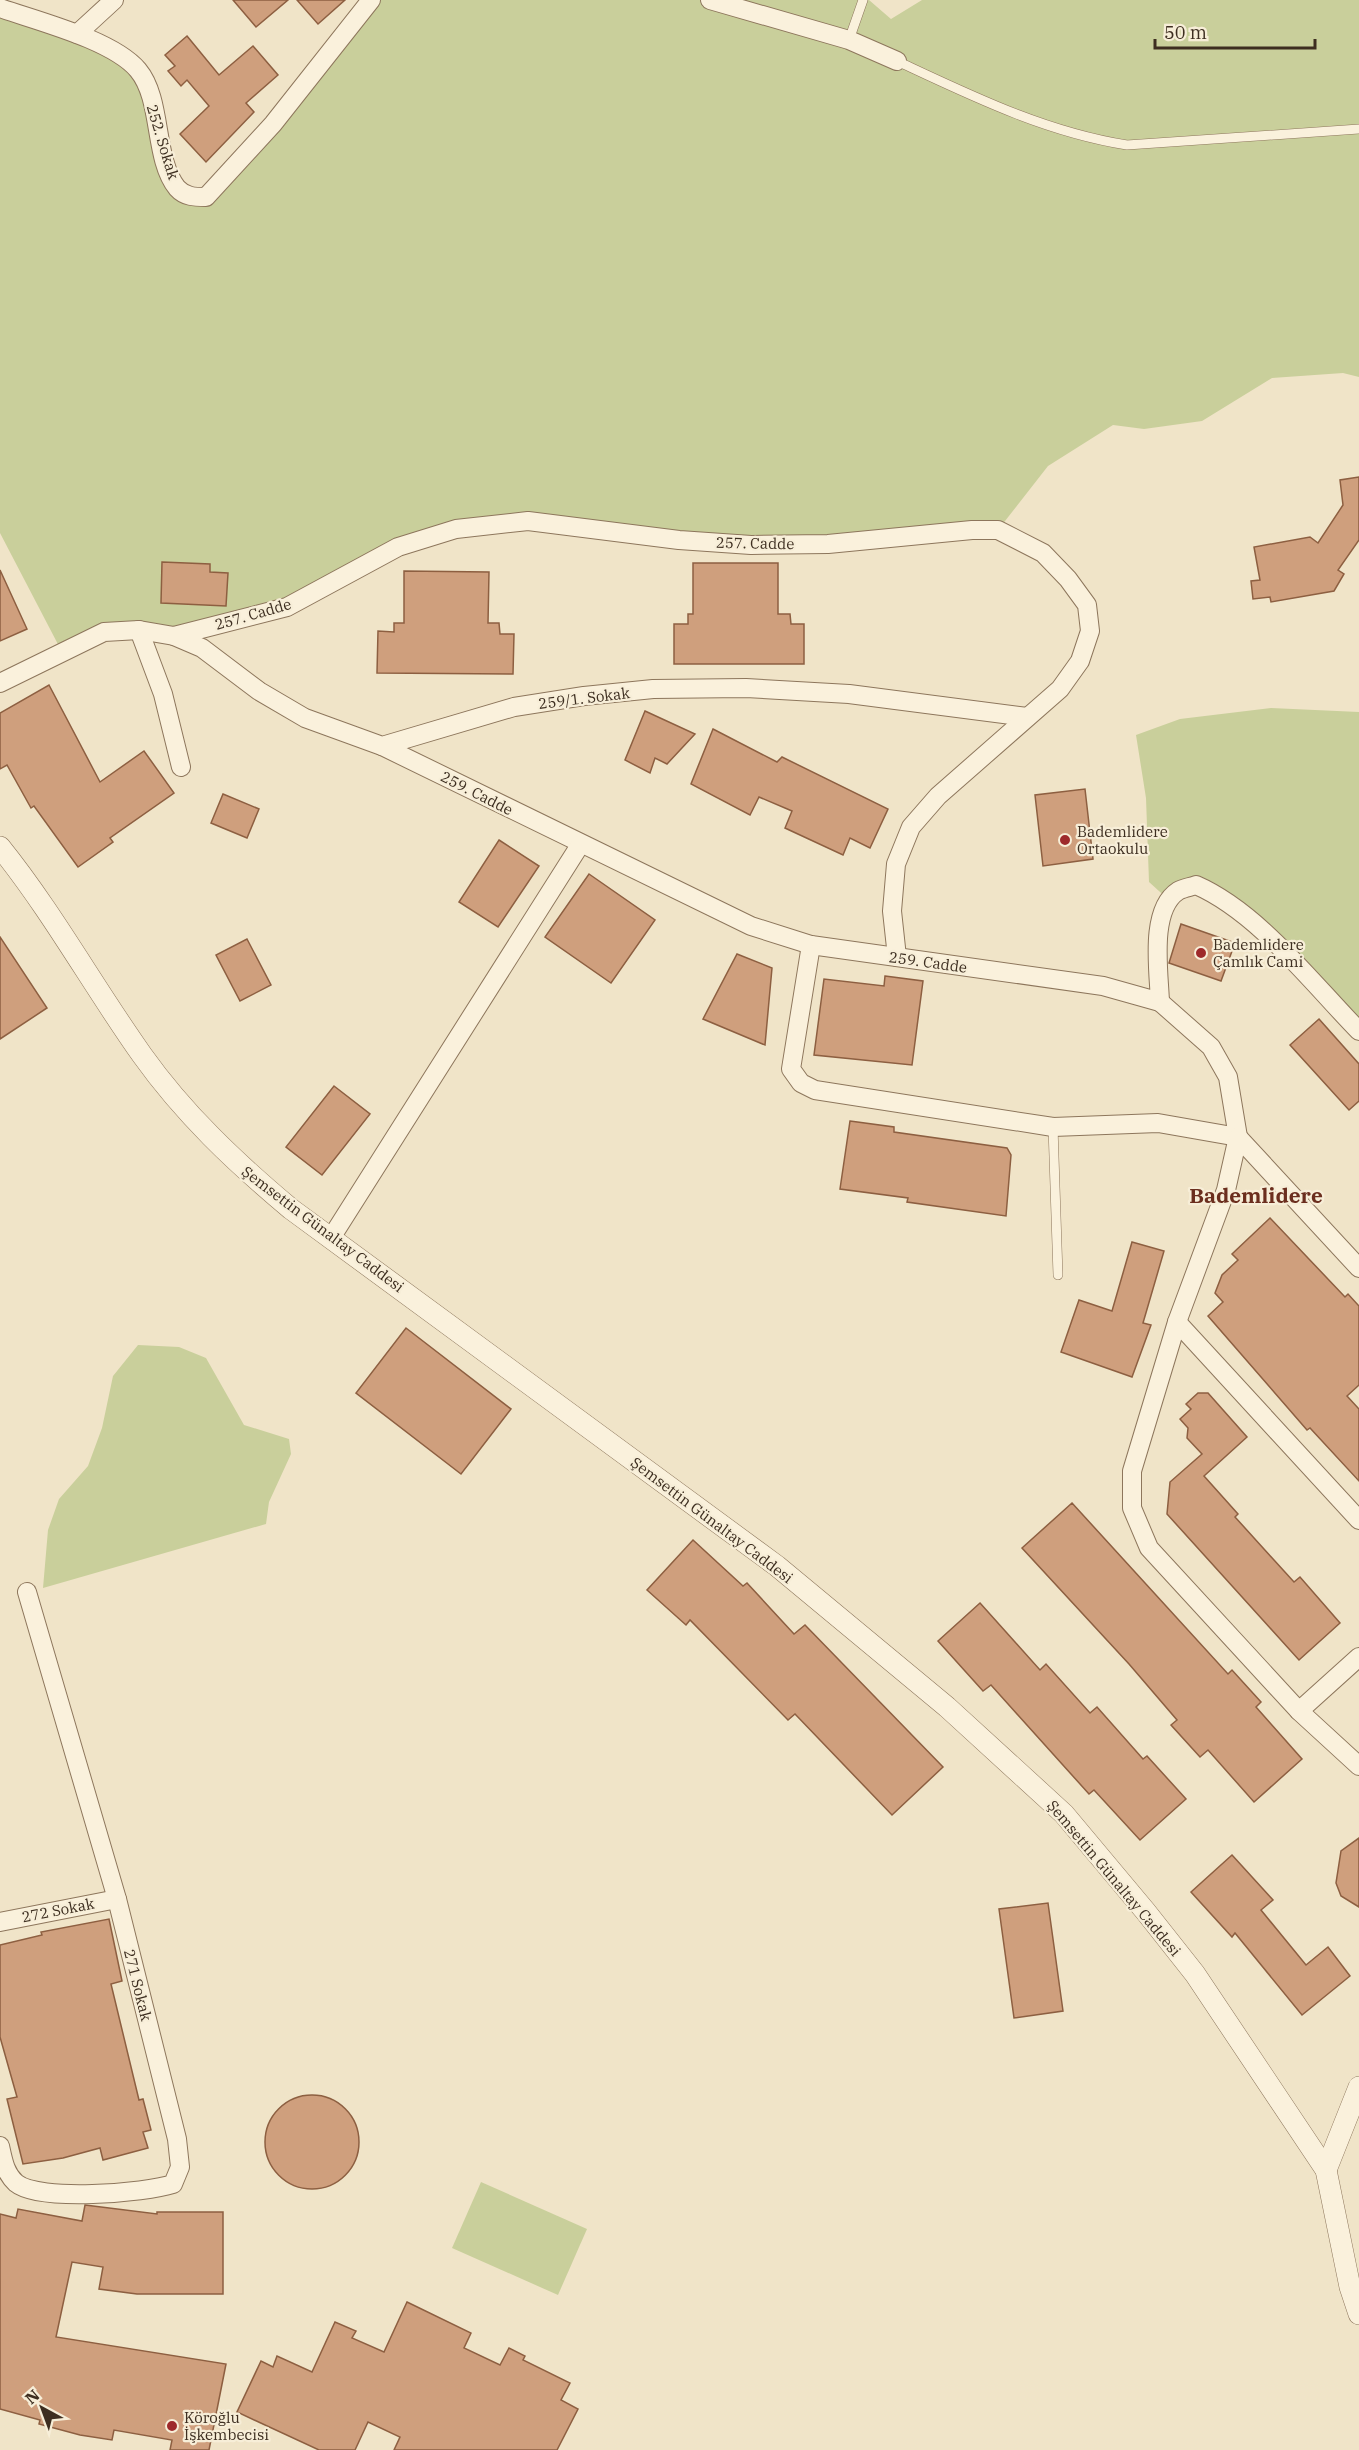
<svg xmlns="http://www.w3.org/2000/svg" width="1359" height="2450" viewBox="0 0 1359 2450" font-family="'IBM Plex Serif',serif">
	<rect width="100%" height="100%" fill="#f0e4c8"/>
	<g fill="#c9cf9b">
		<path d="M371 0H869L891 19 922 0H1359V377L1343 373 1272 378 1202 421 1144 429 1113 425 1048 466 998 530 828 544 589 528 456 529 287 607 174 636 139 630 62 652 0 533V8L130 64 177 188 206 197Z"/>
		<path d="M1271 708 1359 712V1031L1251 920 1196 885 1170 901 1149 882 1146 798 1136 735 1180 719Z"/>
		<path d="M138 1345 179 1347 206 1358 244 1425 289 1439 291 1454 269 1502 266 1524 43 1588 48 1530 59 1499 88 1466 102 1428 113 1376Z"/>
		<path d="M481 2182 587 2229 558 2295 452 2248Z"/>
	</g>
	<g fill="#cf9f7d" stroke="#8d5f41" stroke-width="1.5">
		<path d="M233 0H288L256 27Z"/>
		<path d="M297 0H345L318 24Z"/>
		<path d="M187 36 219 75 253 46 278 75 246 103 254 112 206 162 180 134 209 106 187 80 181 86 168 71 175 66 165 55Z"/>
		<path d="M1359 477V540L1338 570 1344 574 1334 591 1271 602 1270 597 1253 599 1251 581 1260 580 1254 547 1310 537 1318 543 1343 505 1340 480Z"/>
		<path d="M162 562 210 564V572L228 573 226 606 161 603Z"/>
		<path d="M693 563H778V614H790L791 624H804V664H674V624H688V614H693Z"/>
		<path d="M0 570 27 629 0 641Z"/>
		<path d="M404 571 489 572 488 623H499L500 634H514L513 674 377 673 378 631 394 632V623H404Z"/>
		<path d="M49 685 100 782 144 751 174 793 110 838 113 842 78 867 34 806 31 808 7 765 0 769V713Z"/>
		<path d="M645 711 695 734 667 764 655 758 650 773 625 760Z"/>
		<path d="M713 729 777 762 782 757 888 809 870 848 850 838 843 855 785 828 792 811 759 797 750 815 691 784Z"/>
		<path d="M1085 789 1093 859 1043 866 1035 795Z"/>
		<path d="M223 794 259 809 247 838 211 823Z"/>
		<path d="M499 840 539 866 498 927 459 902Z"/>
		<path d="M589 874 655 920 611 983 545 937Z"/>
		<path d="M1181 924 1235 943 1221 981 1169 963Z"/>
		<path d="M0 937 47 1008 0 1039Z"/>
		<path d="M247 939 271 985 240 1001 216 955Z"/>
		<path d="M737 954 772 968 765 1045 703 1019Z"/>
		<path d="M885 976 923 981 912 1065 814 1055 824 979 884 986Z"/>
		<path d="M1319 1019 1359 1064V1101L1349 1110 1290 1045Z"/>
		<path d="M334 1086 370 1114 322 1175 286 1147Z"/>
		<path d="M850 1121 894 1127V1132L1007 1148 1011 1155 1006 1216 907 1202 908 1198 840 1189Z"/>
		<path d="M1270 1218 1345 1297 1348 1294 1359 1306V1385L1347 1396 1359 1409V1481L1310 1428 1307 1430 1208 1316 1223 1302 1215 1293 1222 1275 1238 1260 1232 1254Z"/>
		<path d="M1132 1242 1164 1251 1143 1323 1151 1325 1132 1377 1061 1352 1079 1300 1112 1311Z"/>
		<path d="M406 1328 511 1409 461 1474 356 1393Z"/>
		<path d="M1198 1393H1208L1247 1437 1204 1476 1238 1514 1235 1517 1294 1582 1300 1577 1340 1623 1299 1660 1167 1514 1170 1482 1202 1454 1187 1438 1188 1428 1180 1419 1191 1409 1186 1404Z"/>
		<path d="M1072 1503 1228 1674 1232 1670 1261 1702 1256 1707 1302 1759 1254 1802 1208 1750 1200 1757 1171 1725 1177 1720 1129 1664 1022 1548Z"/>
		<path d="M693 1540 743 1586 747 1583 794 1634 805 1625 943 1767 892 1815 795 1714 788 1720 690 1620 686 1625 647 1590Z"/>
		<path d="M980 1603 1040 1670 1046 1664 1090 1713 1097 1707 1143 1759 1147 1756 1186 1799 1140 1840 1094 1790 1089 1794 991 1685 983 1691 938 1641Z"/>
		<path d="M1359 1838V1907L1341 1896 1336 1883 1341 1851Z"/>
		<path d="M1232 1855 1273 1900 1261 1910 1306 1965 1328 1947 1350 1976 1302 2015 1235 1933 1232 1937 1191 1892Z"/>
		<path d="M1048 1903 1063 2011 1014 2018 999 1909Z"/>
		<path d="M109 1919 122 1981 111 1984 139 2100 143 2099 151 2130 143 2132 148 2148 103 2160 100 2148 63 2158 23 2164 7 2099 17 2097 0 2037V1945L42 1935 41 1932Z"/>
		<circle cx="312" cy="2142" r="47"/>
		<path d="M85 2205 157 2214V2212H223V2294H137L99 2289 103 2267 72 2262 56 2337 226 2364 209 2450H170L172 2440 114 2430 112 2440 80 2435 39 2424 40 2420 0 2409V2214L16 2218 18 2209 82 2221Z"/>
		<path d="M407 2302 471 2333 464 2348 500 2365 509 2348 525 2356 523 2360 570 2383 561 2400 578 2409 557 2450H394L400 2437 368 2422 355 2450H319L237 2412 261 2361 273 2367 277 2356 312 2372 335 2322 356 2331 352 2338 384 2352Z"/>
	</g>
	<g fill="none" stroke-linecap="round" stroke-linejoin="round">
		<defs>
			<g id="service">
				<path d="M849 40 863 0"/>
				<path d="M897 61C972 96 1045 132 1127 145L1359 129"/>
				<path d="M1053 1127 1058 1275"/>
			</g>
			<g id="minor">
				<path d="M710 0 849 40 897 61"/>
				<path d="M0 8C37 21 113 40 138 70 163 100 153 158 177 188 185 197 195 197 206 197L273 124 371 0"/>
				<path d="M77 34 114 0"/>
				<path d="M139 630 163 694 181 767"/>
				<path d="M174 636 202 648 259 691 305 718 382 746 514 707 584 696 653 689 746 688 849 694 1027 717"/>
				<path d="M0 683 104 632 139 630 174 636 287 607 398 547 456 529 528 521 679 540 751 545 828 544 972 530H998L1043 553 1068 579 1087 605 1090 631 1080 661 1060 689 938 796 911 827 896 864 892 911 897 957"/>
				<path d="M382 746 751 926 811 945 1103 986 1160 1002C1159 972 1149 910 1178 891 1183 888 1191 887 1196 885 1258 912 1312 983 1359 1031"/>
				<path d="M811 945 791 1069 801 1083 815 1090 1053 1127 1158 1123 1238 1137"/>
				<path d="M1160 1002 1211 1047 1228 1077 1238 1137 1226 1190 1177 1322 1132 1471V1508L1149 1548 1299 1711 1359 1766"/>
				<path d="M1238 1137 1359 1268"/>
				<path d="M331 1238 580 845"/>
				<path d="M1177 1322 1359 1520"/>
				<path d="M1299 1711 1359 1657"/>
				<path d="M0 1922 117 1899"/>
				<path d="M0 2146C3 2160 5 2173 16 2183 39 2202 145 2193 173 2184L180 2167 177 2139 117 1899 27 1592"/>
			</g>
			<g id="tertiary">
				<path d="M0 847C53 913 93 986 142 1055 184 1114 235 1162 291 1209L777 1566 947 1707 1064 1814 1146 1912 1195 1974 1326 2170 1350 2287 1359 2314"/>
				<path d="M1326 2170 1359 2087"/>
			</g>
		</defs>
		<use href="#service" stroke="#8d765c" stroke-width="10"/>
		<use href="#minor" stroke="#8d765c" stroke-width="20"/>
		<use href="#tertiary" stroke="#8d765c" stroke-width="22"/>
		<use href="#service" stroke="#faf1dc" stroke-width="9"/>
		<use href="#minor" stroke="#faf1dc" stroke-width="18"/>
		<use href="#tertiary" stroke="#faf1dc" stroke-width="21"/>
	</g>
	<g fill="#9e2a2b" stroke="#f7eed8" stroke-width="2">
		<circle cx="1065" cy="840" r="6"/>
		<circle cx="1201" cy="953" r="6"/>
		<circle cx="172" cy="2426" r="6"/>
	</g>
	<g text-anchor="middle" dominant-baseline="central" stroke-width="4.5" stroke-linejoin="round" paint-order="stroke">
		<g font-size="15" fill="#3d2e20" stroke="#f7eed8">
			<text transform="translate(163 142) rotate(73)">252. Sokak</text>
			<text transform="translate(755 543) rotate(1)">257. Cadde</text>
			<text transform="translate(253 614) rotate(-16)">257. Cadde</text>
			<text transform="translate(584 698) rotate(-7)">259/1. Sokak</text>
			<text transform="translate(477 793) rotate(27)">259. Cadde</text>
			<text transform="translate(928 962) rotate(8)">259. Cadde</text>
			<text transform="translate(323 1229) rotate(37)">Şemsettin Günaltay Caddesi</text>
			<text transform="translate(712 1520) rotate(37)">Şemsettin Günaltay Caddesi</text>
			<text transform="translate(1114 1878) rotate(50)">Şemsettin Günaltay Caddesi</text>
			<text transform="translate(58 1910) rotate(-11)">272 Sokak</text>
			<text transform="translate(138 1985) rotate(76)">271 Sokak</text>
		</g>
		<g font-size="15" fill="#3d2e20" stroke="#f7eed8" text-anchor="start">
			<text x="1077" y="831">Bademlidere<tspan x="1077" dy="17">Ortaokulu</tspan></text>
			<text x="1213" y="944">Bademlidere<tspan x="1213" dy="17">Çamlık Cami</tspan></text>
			<text x="184" y="2417">Köroğlu<tspan x="184" dy="17">İşkembecisi</tspan></text>
		</g>
		<g font-size="21" font-weight="bold" fill="#6b2e1e" stroke="#f7eed8">
			<text x="1256" y="1195">Bademlidere</text>
		</g>
	</g>
	<g transform="translate(42 2408) rotate(319)" stroke="#f7eed8" stroke-width="4.5" paint-order="stroke">
	<path d="M0-4.5L10 22L0 15L-10 22Z" fill="#3d2e20"/>
	<text y="-9" font-size="16" font-weight="bold" text-anchor="middle" fill="#3d2e20">N</text>
	</g>
	<path d="M1155 39v9h160v-9" fill="none" stroke="#3d2e20" stroke-width="3"/>
	<text x="1164" y="39" font-size="18" fill="#3d2e20" stroke="#f7eed8" stroke-width="4.5" paint-order="stroke">50 m</text>
</svg>
